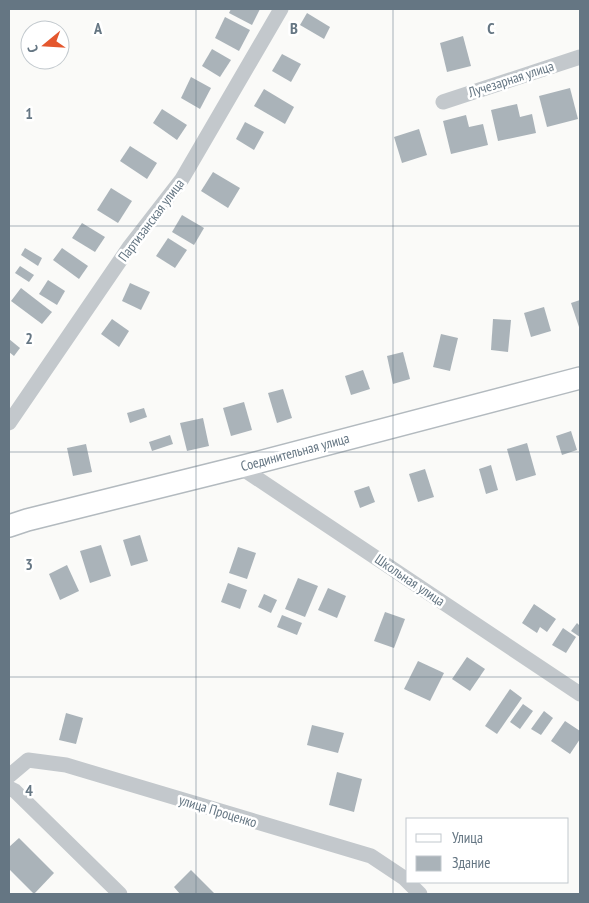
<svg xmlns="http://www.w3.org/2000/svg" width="589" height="903" viewBox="0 0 589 903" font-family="'PT Sans Narrow',sans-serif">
	<rect width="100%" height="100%" fill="#fafaf8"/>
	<g fill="#aab3b9">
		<path d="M231 9H260L252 25 229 13Z"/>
		<path d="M307 13 330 27 324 39 300 25Z"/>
		<path d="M225 17 250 30 239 51 215 38Z"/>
		<path d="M463 36 471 66 447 72 440 43Z"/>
		<path d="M212 49 231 60 220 77 202 66Z"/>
		<path d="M282 54 301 64 291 82 272 71Z"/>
		<path d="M191 77 211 88 200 109 181 98Z"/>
		<path d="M570 88 578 119 547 127 539 96Z"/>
		<path d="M264 89 294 107 285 124 254 106Z"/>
		<path d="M517 104 520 117 532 114 536 133 498 141 491 110Z"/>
		<path d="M162 109 187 125 177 140 153 123Z"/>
		<path d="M466 115 469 127 483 124 488 145 451 154 443 121Z"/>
		<path d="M245 122 264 132 254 150 236 139Z"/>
		<path d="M419 129 427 155 402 163 394 137Z"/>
		<path d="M130 146 157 163 147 179 120 161Z"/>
		<path d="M213 172 240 188 228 208 201 191Z"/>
		<path d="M111 188 132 201 118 223 97 210Z"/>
		<path d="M182 215 204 228 194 245 172 232Z"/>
		<path d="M82 223 105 237 95 252 72 238Z"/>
		<path d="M168 238 187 250 175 268 156 256Z"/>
		<path d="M25 248 42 258 38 266 21 255Z"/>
		<path d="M62 248 88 266 79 279 53 260Z"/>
		<path d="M20 266 34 275 29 282 15 273Z"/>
		<path d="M48 280 65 291 57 305 39 294Z"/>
		<path d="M130 283 150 292 141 310 122 301Z"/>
		<path d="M21 288 52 312 42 324 11 301Z"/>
		<path d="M580 300V327H579L571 303Z"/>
		<path d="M544 307 551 331 531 337 524 313Z"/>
		<path d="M112 319 129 331 119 347 101 334Z"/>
		<path d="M493 319 511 320 508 352 491 350Z"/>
		<path d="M441 334 458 338 450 371 433 367Z"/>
		<path d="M9 339 20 348 14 356 9 352Z"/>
		<path d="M403 352 410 379 393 384 387 356Z"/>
		<path d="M363 370 370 389 351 395 345 376Z"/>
		<path d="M283 389 292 418 277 423 268 393Z"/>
		<path d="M244 402 252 430 231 436 223 408Z"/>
		<path d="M144 408 147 417 130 423 127 413Z"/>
		<path d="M203 418 209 446 187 451 180 423Z"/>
		<path d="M571 431 577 450 562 455 556 436Z"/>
		<path d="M170 435 173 444 152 451 149 442Z"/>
		<path d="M527 443 536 475 516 481 507 449Z"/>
		<path d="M86 444 92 472 73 476 67 448Z"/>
		<path d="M491 465 498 490 486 494 479 469Z"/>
		<path d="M425 469 434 497 418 502 409 474Z"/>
		<path d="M369 486 375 502 360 508 354 491Z"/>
		<path d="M140 535 148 561 131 566 123 540Z"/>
		<path d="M101 545 111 576 90 583 80 551Z"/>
		<path d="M238 547 256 553 247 579 229 573Z"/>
		<path d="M67 565 79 591 60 600 49 574Z"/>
		<path d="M298 578 318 586 305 617 285 609Z"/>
		<path d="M228 583 247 590 240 609 221 602Z"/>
		<path d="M328 588 346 596 337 618 318 610Z"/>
		<path d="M264 594 277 600 271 613 258 607Z"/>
		<path d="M534 604 556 619 547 632 540 627 537 633 522 623Z"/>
		<path d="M385 612 405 619 394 648 374 641Z"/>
		<path d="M282 615 302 623 297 635 277 627Z"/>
		<path d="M577 623 580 626V637L571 631Z"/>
		<path d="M563 628 576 637 566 653 552 645Z"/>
		<path d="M467 657 485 669 470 691 452 679Z"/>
		<path d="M418 661 444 673 430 701 404 689Z"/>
		<path d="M510 689 522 698 497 734 485 726Z"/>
		<path d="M523 704 533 711 520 729 510 722Z"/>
		<path d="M544 711 553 718 541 735 531 729Z"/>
		<path d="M66 713 83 718 76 744 59 740Z"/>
		<path d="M565 721 580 731V739L570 754 551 741Z"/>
		<path d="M312 725 344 733 338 753 307 745Z"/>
		<path d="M337 772 362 779 354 812 329 805Z"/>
		<path d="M19 838 54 873 34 894 9 869V847Z"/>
		<path d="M191 870 215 894H180L174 887Z"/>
	</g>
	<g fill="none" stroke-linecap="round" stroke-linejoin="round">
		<defs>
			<path id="secondary" d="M9 526 27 520 240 467 580 378"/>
		</defs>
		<use href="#secondary" stroke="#b3babf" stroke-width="24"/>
		<g stroke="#c3c8cc" stroke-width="15">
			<path d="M443 102 580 57"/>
			<path d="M9 423 130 246 182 179 281 9"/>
			<path d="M240 467 580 694"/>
			<path d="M9 776 28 760 66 765 371 856 404 878 420 894"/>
			<path d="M9 788 15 791 120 894"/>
		</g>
		<use href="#secondary" stroke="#fff" stroke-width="21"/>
	</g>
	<path fill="none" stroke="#657683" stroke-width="1" stroke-opacity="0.55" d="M196 9V894M393 9V894M9 226H580M9 452H580M9 677H580"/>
	<g text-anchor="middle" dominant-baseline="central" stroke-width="5" stroke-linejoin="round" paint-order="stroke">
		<g font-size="14" fill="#657683" stroke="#fff">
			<text transform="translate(511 79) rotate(-18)">Лучезарная улица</text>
			<text transform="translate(151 220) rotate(-53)">Партизанская улица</text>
			<text transform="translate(295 452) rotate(-15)">Соединительная улица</text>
			<text transform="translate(410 580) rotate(34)">Школьная улица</text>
			<text transform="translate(218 811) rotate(17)">улица Проценко</text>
		</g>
	</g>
	<g font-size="16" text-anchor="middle" font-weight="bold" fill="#657683" stroke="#fff" stroke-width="5" stroke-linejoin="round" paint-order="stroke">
		<text x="98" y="34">A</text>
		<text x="294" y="34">B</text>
		<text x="491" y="34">C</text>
		<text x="29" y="119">1</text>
		<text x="29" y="344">2</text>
		<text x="29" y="570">3</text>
		<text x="29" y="796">4</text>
	</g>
	<rect width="589" height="903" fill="none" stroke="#657683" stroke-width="20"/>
	<rect x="406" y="818" width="162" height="65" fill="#ffffff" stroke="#c1c8cd"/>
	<rect x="416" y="834" width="25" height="8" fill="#ffffff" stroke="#c1c8cd"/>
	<text x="452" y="843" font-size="15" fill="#657683">Улица</text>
	<rect x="416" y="856" width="25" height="15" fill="#aab3b9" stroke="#c1c8cd"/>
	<text x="452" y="868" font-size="15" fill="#657683">Здание</text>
	<g transform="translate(45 45) rotate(252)"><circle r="24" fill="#ffffff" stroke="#c1c8cd"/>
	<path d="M0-4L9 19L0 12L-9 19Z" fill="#e4572e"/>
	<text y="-8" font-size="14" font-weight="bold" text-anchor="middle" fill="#657683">С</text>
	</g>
</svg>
